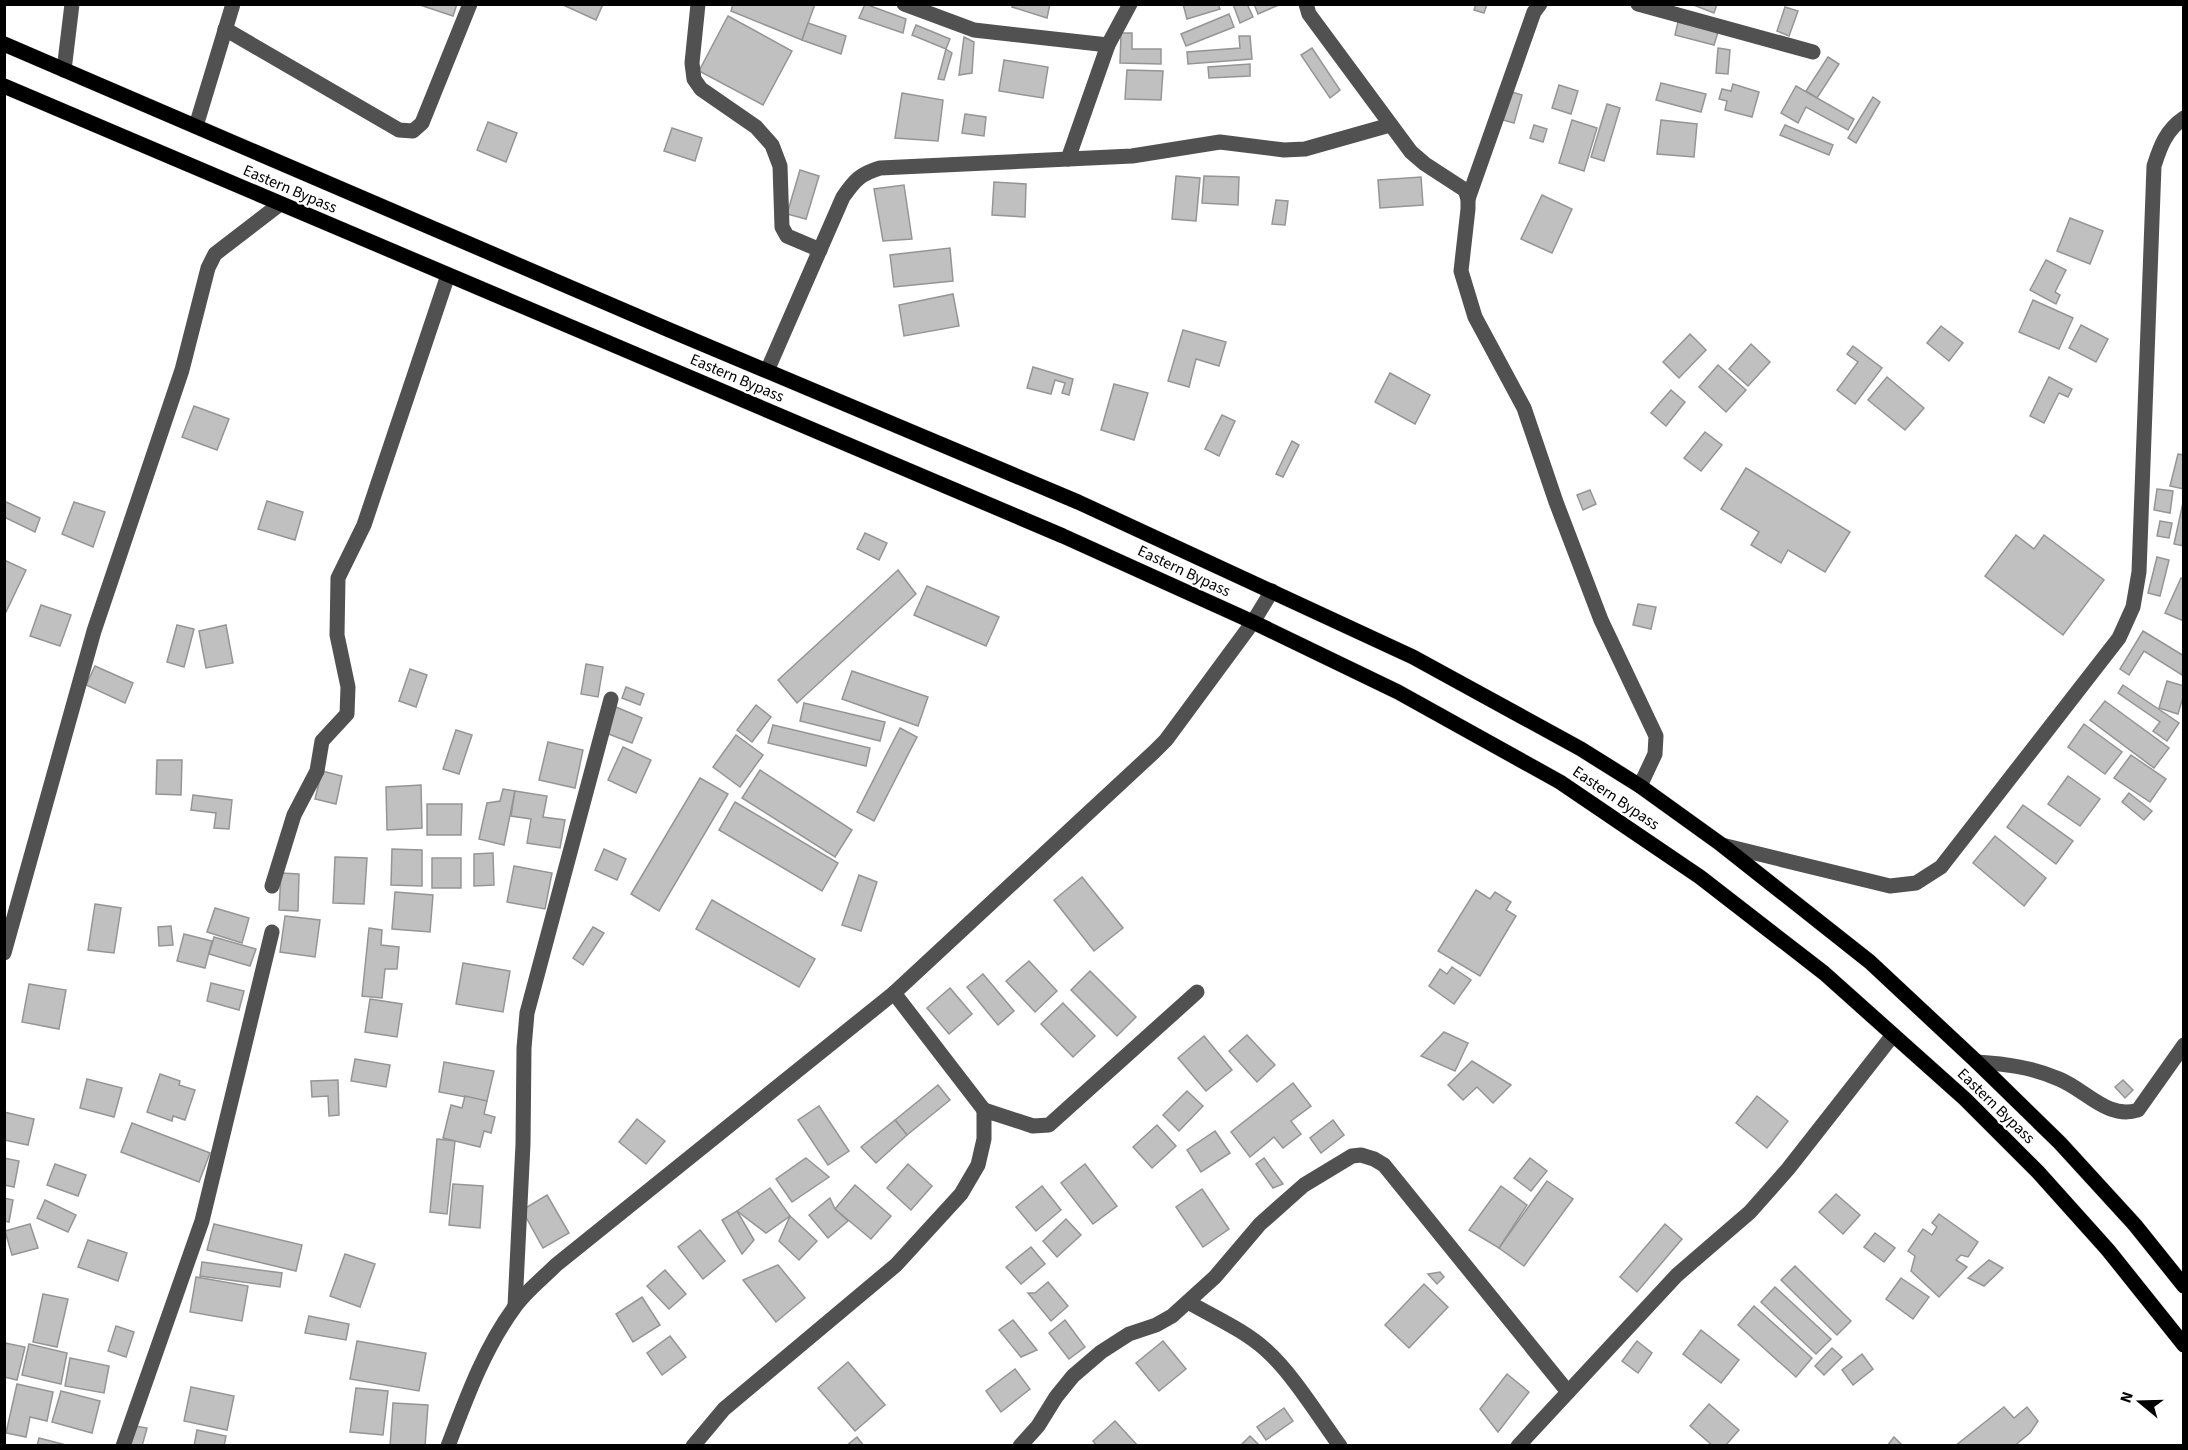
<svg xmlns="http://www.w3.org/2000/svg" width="2188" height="1450" viewBox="0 0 2188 1450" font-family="'Source Sans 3',sans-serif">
	<rect width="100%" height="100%" fill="#fff"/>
	<g fill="#c0c0c0" stroke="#959595" stroke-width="1.5">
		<path d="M417 4H457L453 16Z"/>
		<path d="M561 4H603L596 20Z"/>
		<path d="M733 4H815L802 40 731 11Z"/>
		<path d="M865 4 906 19 903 33 859 18Z"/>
		<path d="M1013 4H1050L1047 18 1012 7Z"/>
		<path d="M1183 4H1218L1220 9 1187 19Z"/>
		<path d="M1233 4H1247L1253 17 1240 23Z"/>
		<path d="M1254 4H1281L1258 14Z"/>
		<path d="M1476 4H1487L1484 13 1474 10Z"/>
		<path d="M1691 4H1717L1714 13Z"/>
		<path d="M1785 7 1798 11 1789 36 1777 31Z"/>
		<path d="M1229 14 1234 27 1186 46 1181 34Z"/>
		<path d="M728 16 792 51 763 105 699 71Z"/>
		<path d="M1678 22 1718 32 1714 45 1675 35Z"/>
		<path d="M808 23 846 36 841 54 802 40Z"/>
		<path d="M916 25 950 39 946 49 912 35Z"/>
		<path d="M1121 33H1132V49H1161V64L1120 63Z"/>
		<path d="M1239 36H1250L1252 59 1188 64 1187 52 1240 48Z"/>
		<path d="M964 37 974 42 972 73 959 75Z"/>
		<path d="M1312 48 1340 90 1330 98 1301 55Z"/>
		<path d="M1718 48 1730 50 1728 74 1716 73Z"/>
		<path d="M946 49 952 53 944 80 938 79Z"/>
		<path d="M1828 57 1839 64 1817 98 1806 91Z"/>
		<path d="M1004 60 1048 67 1043 98 999 91Z"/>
		<path d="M1250 64V76L1209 78 1208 67Z"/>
		<path d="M1127 70 1163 71 1161 100 1125 99Z"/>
		<path d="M1661 83 1706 94 1701 112 1656 100Z"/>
		<path d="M1733 84 1759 92 1752 117 1725 110 1727 101 1719 99 1722 89 1731 91Z"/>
		<path d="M1559 85 1578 91 1571 114 1552 108Z"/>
		<path d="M1796 86 1854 119 1848 130 1806 107 1798 123 1781 113Z"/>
		<path d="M1512 92 1522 95 1514 123 1503 120Z"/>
		<path d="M902 93 943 100 938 141 895 138Z"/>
		<path d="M1873 97 1880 102 1856 143 1848 138Z"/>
		<path d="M1607 104 1620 108 1604 161 1591 157Z"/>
		<path d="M965 114 986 117 984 136 962 133Z"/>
		<path d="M1572 120 1597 128 1584 171 1559 163Z"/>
		<path d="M1661 120 1697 124 1694 157 1657 154Z"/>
		<path d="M488 122 517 133 506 162 477 150Z"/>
		<path d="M1534 125 1547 129 1543 142 1530 138Z"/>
		<path d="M1785 125 1833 145 1829 155 1780 135Z"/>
		<path d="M672 128 702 138 695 161 664 151Z"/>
		<path d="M800 170 819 176 806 219 787 214Z"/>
		<path d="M1176 176 1200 178 1196 221 1172 219Z"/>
		<path d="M1204 176 1239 177 1238 205 1202 203Z"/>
		<path d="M1421 177 1423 205 1380 208 1378 180Z"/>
		<path d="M994 182 1026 184 1025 217 992 215Z"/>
		<path d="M904 185 912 239 883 241 874 189Z"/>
		<path d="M1542 195 1572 209 1552 253 1521 239Z"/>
		<path d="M1276 200 1288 201 1285 225 1272 224Z"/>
		<path d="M2070 218 2103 231 2090 264 2057 251Z"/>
		<path d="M950 248 953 281 894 287 890 255Z"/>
		<path d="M2046 260 2066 270 2055 292 2060 295 2056 304 2030 290Z"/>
		<path d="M953 294 959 326 904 336 899 305Z"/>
		<path d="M2033 300 2073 318 2059 349 2019 332Z"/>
		<path d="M2081 325 2108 339 2096 362 2069 348Z"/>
		<path d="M1941 326 1963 343 1949 361 1927 343Z"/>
		<path d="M1183 330 1226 342 1219 366 1196 359 1189 387 1168 381Z"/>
		<path d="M1690 334 1706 350 1679 378 1663 362Z"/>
		<path d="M1751 344 1770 362 1748 386 1729 369Z"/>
		<path d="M1853 346 1882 368 1855 404 1837 390 1858 362 1847 354Z"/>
		<path d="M1718 365 1746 390 1726 412 1699 387Z"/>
		<path d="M1033 367 1073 379 1069 395 1062 393 1065 383 1055 380 1051 394 1027 388Z"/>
		<path d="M1390 373 1430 395 1415 424 1375 402Z"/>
		<path d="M1887 377 1924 408 1905 430 1868 400Z"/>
		<path d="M2049 377 2072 389 2068 397 2059 393 2044 423 2030 416Z"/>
		<path d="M1114 384 1148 393 1134 440 1101 430Z"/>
		<path d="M1671 390 1685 402 1666 426 1651 413Z"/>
		<path d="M194 406 229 419 217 450 182 437Z"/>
		<path d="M1222 415 1235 421 1219 456 1205 449Z"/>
		<path d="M1705 432 1722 445 1701 471 1684 458Z"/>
		<path d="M1292 441 1299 445 1283 477 1276 474Z"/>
		<path d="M2178 454 2184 455V489L2170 486Z"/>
		<path d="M1746 468 1850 532 1825 572 1788 550 1781 563 1751 545 1759 532 1721 509Z"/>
		<path d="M2157 489 2173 491 2170 513 2154 510Z"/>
		<path d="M1590 490 1596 504 1583 510 1577 495Z"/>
		<path d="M2184 498V546L2174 544Z"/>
		<path d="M4 501 40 518 35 532 4 517Z"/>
		<path d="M267 501 303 512 295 540 258 529Z"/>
		<path d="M74 502 105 512 93 547 62 534Z"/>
		<path d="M2160 521 2172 523 2169 538 2157 536Z"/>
		<path d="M865 533 887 543 879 560 857 549Z"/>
		<path d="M2016 535 2034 549 2044 535 2104 580 2063 635 1985 576Z"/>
		<path d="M2157 557 2169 560 2160 596 2148 593Z"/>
		<path d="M4 560 26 570 6 612 4 611Z"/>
		<path d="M898 570 916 594 797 703 778 680Z"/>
		<path d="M2181 578 2184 580V621L2165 613Z"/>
		<path d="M927 586 999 617 986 646 914 615Z"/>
		<path d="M1638 604 1656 607 1651 629 1633 625Z"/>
		<path d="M41 605 71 615 60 646 30 636Z"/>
		<path d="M177 625 194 629 184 667 167 662Z"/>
		<path d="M226 625 233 663 206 668 199 631Z"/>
		<path d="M2143 631 2184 656 2182 675 2144 651 2129 675 2120 669Z"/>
		<path d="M586 664 603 667 598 697 581 694Z"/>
		<path d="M95 666 133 683 125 703 86 685Z"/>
		<path d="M410 669 427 675 416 707 399 701Z"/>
		<path d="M852 671 928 697 918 726 842 699Z"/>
		<path d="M2167 681 2184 686V694L2178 714 2159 708Z"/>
		<path d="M2123 685 2179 723 2167 741 2153 731 2160 722 2118 693Z"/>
		<path d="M626 687 644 694 640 705 622 698Z"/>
		<path d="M2105 701 2169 748 2154 768 2090 720Z"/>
		<path d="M804 703 885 722 880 741 800 721Z"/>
		<path d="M756 705 771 717 752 742 737 730Z"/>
		<path d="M616 707 642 718 632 743 606 733Z"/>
		<path d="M2084 724 2122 752 2105 774 2068 747Z"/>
		<path d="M773 725 870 748 866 766 768 743Z"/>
		<path d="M900 728 917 737 874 821 857 812Z"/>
		<path d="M456 730 472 735 459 774 443 769Z"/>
		<path d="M736 735 763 755 740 787 713 767Z"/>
		<path d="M548 742 583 750 575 788 539 780Z"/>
		<path d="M623 747 651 760 636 793 608 780Z"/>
		<path d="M2131 755 2166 779 2150 802 2114 778Z"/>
		<path d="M157 760H182L181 795 156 794Z"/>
		<path d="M760 770 852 830 835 857 742 798Z"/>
		<path d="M322 771 342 776 336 804 315 799Z"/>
		<path d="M2068 776 2100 799 2080 826 2048 804Z"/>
		<path d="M700 778 728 794 659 911 631 894Z"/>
		<path d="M421 785 422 828 387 830 386 787Z"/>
		<path d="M503 789 515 791 504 845 479 839 487 803 500 801Z"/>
		<path d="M515 791 547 796 543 817 565 820 560 848 527 843 531 819 511 816Z"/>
		<path d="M2129 793 2152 811 2144 820 2122 802Z"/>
		<path d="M193 795 232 800 229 829 214 828 216 813 191 810Z"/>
		<path d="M735 802 838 863 822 891 719 830Z"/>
		<path d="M427 804H462L461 835H427Z"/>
		<path d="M2023 805 2073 841 2056 864 2007 827Z"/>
		<path d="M1995 836 2046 878 2024 906 1973 863Z"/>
		<path d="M392 849 422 850V886L391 885Z"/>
		<path d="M604 849 626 859 617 880 595 870Z"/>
		<path d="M493 853 494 885 474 886V854Z"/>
		<path d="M335 857 367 858 364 904 333 903Z"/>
		<rect x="432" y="858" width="29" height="30"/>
		<path d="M514 866 552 873 545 909 507 902Z"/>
		<path d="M281 873 299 874 298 911 279 910Z"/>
		<path d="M859 875 877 882 861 931 842 925Z"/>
		<path d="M1082 877 1123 928 1094 951 1054 900Z"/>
		<path d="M1476 890 1490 899 1495 892 1511 902 1506 910 1516 916 1480 976 1438 951Z"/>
		<path d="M395 892 433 895 430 932 392 929Z"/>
		<path d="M712 900 815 959 799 987 696 929Z"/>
		<path d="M95 904 121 908 114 953 88 950Z"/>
		<path d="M215 908 249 918 242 943 207 932Z"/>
		<path d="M285 916 320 920 315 957 280 952Z"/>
		<path d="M171 926 173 945 159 946 158 927Z"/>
		<path d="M593 927 604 933 583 965 573 958Z"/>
		<path d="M369 928 382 930 381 945 399 947 397 969H385L382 998 362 996Z"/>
		<path d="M184 934 212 941 205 968 177 961Z"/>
		<path d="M214 937 256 949 250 966 209 954Z"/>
		<path d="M1029 961 1057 991 1035 1012 1006 981Z"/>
		<path d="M463 963 510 971 503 1012 456 1004Z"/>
		<path d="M1452 967 1471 980 1454 1004 1429 986 1440 969 1447 974Z"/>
		<path d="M1090 971 1136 1017 1117 1036 1071 990Z"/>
		<path d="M983 974 1014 1011 998 1025 967 987Z"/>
		<path d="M211 983 244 991 239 1010 207 1001Z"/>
		<path d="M29 984 66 990 59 1029 22 1022Z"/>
		<path d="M950 988 972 1014 949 1034 927 1008Z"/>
		<path d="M370 999 402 1004 397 1037 365 1032Z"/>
		<path d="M1063 1003 1095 1036 1073 1057 1041 1024Z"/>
		<path d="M1444 1032 1468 1043 1455 1071 1421 1056Z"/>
		<path d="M1247 1035 1275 1065 1257 1082 1229 1051Z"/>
		<path d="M1204 1036 1232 1070 1206 1091 1178 1058Z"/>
		<path d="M355 1059 390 1065 386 1087 351 1081Z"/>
		<path d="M1472 1061 1511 1085 1493 1103 1477 1087 1463 1100 1448 1085Z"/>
		<path d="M444 1062 494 1071 487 1101 439 1092Z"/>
		<path d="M160 1074 180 1081 179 1085 195 1090 185 1120 173 1116 172 1121 147 1112Z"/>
		<path d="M87 1079 122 1088 114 1117 80 1108Z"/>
		<path d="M338 1080 339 1115 329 1116 328 1096 312 1097 311 1081Z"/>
		<path d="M2123 1080 2133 1090 2125 1098 2115 1087Z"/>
		<path d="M1293 1083 1311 1106 1291 1121 1301 1134 1283 1148 1274 1137 1250 1157 1231 1132Z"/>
		<path d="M938 1085 950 1100 907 1135 895 1120Z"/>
		<path d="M1187 1091 1203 1106 1179 1131 1163 1115Z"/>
		<path d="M465 1096 487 1101 484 1114 495 1117 491 1133 484 1131 480 1147 443 1138 451 1105 462 1108Z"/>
		<path d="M1757 1096 1788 1121 1767 1148 1736 1123Z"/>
		<path d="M819 1106 849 1151 828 1165 798 1120Z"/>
		<path d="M4 1112 34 1119 28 1145 4 1140Z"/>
		<path d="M637 1119 665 1141 646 1164 619 1142Z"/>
		<path d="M895 1120 907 1135 876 1163 861 1147Z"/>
		<path d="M1333 1120 1344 1135 1321 1153 1310 1138Z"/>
		<path d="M132 1123 210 1153 199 1182 121 1152Z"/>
		<path d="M1157 1125 1176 1146 1152 1168 1133 1147Z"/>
		<path d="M1215 1131 1230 1153 1201 1172 1187 1150Z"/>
		<path d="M437 1139 455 1141 447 1214 430 1212Z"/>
		<path d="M4 1158 19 1161 14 1187 4 1185Z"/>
		<path d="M806 1158 829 1177 792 1202 776 1179Z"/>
		<path d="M1264 1158 1283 1184 1273 1188 1256 1164Z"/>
		<path d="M1530 1158 1547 1171 1531 1191 1514 1178Z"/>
		<path d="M55 1164 86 1175 78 1196 47 1185Z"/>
		<path d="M908 1164 932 1186 911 1210 887 1188Z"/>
		<path d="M1085 1164 1117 1206 1093 1224 1061 1183Z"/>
		<path d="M1547 1181 1573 1199 1524 1266 1499 1248Z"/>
		<path d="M453 1184 483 1186 480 1228 449 1225Z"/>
		<path d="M855 1185 891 1216 871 1239 835 1209Z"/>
		<path d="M1042 1186 1061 1210 1036 1231 1016 1207Z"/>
		<path d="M1501 1186 1527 1205 1499 1248 1469 1230Z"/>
		<path d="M770 1188 790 1216 766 1233 737 1211Z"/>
		<path d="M1202 1189 1229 1229 1203 1247 1176 1207Z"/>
		<path d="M1836 1194 1860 1215 1843 1234 1819 1212Z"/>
		<path d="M547 1195 569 1233 543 1248 522 1210Z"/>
		<path d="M4 1198 13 1200 9 1222 4 1221Z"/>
		<path d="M830 1198 835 1209 848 1221 828 1238 809 1215Z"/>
		<path d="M45 1200 76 1215 68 1232 37 1218Z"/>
		<path d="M737 1211 754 1240 742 1254 722 1220Z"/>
		<path d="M1939 1214 1978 1242 1968 1257 1961 1255 1956 1260 1967 1267 1939 1297 1911 1271 1915 1256 1908 1251 1923 1229 1932 1235 1937 1227 1932 1223Z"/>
		<path d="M790 1216 817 1241 799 1260 779 1241Z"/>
		<path d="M1066 1219 1081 1235 1057 1257 1043 1241Z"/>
		<path d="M30 1224 38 1248 12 1255 5 1231Z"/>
		<path d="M214 1224 302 1245 296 1271 207 1250Z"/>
		<path d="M1665 1224 1682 1239 1637 1292 1620 1277Z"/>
		<path d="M700 1230 725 1261 703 1279 678 1247Z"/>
		<path d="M1875 1233 1895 1248 1884 1262 1864 1247Z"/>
		<path d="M88 1240 127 1253 118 1281 78 1267Z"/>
		<path d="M1031 1247 1045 1264 1021 1284 1006 1267Z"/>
		<path d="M345 1254 375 1264 360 1307 330 1296Z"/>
		<path d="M1989 1260 2003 1268 1984 1286 1968 1278Z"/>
		<path d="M202 1262 282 1273 280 1287 200 1276Z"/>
		<path d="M778 1265 805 1298 776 1322 743 1280Z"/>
		<path d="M1795 1266 1851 1321 1837 1335 1781 1280Z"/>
		<path d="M665 1270 686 1294 669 1309 647 1286Z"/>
		<path d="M1440 1272 1444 1277 1437 1284 1428 1274Z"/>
		<path d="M196 1277 248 1286 242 1321 190 1312Z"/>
		<path d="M1901 1278 1929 1297 1913 1319 1886 1299Z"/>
		<path d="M1048 1282 1068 1306 1051 1321 1028 1293H1035Z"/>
		<path d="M1424 1284 1448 1307 1409 1348 1385 1325Z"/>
		<path d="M1775 1287 1831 1339 1816 1354 1761 1302Z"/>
		<path d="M43 1294 68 1299 57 1347 33 1342Z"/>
		<path d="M642 1297 660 1325 633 1342 616 1314Z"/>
		<path d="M1754 1306 1812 1358 1796 1377 1738 1325Z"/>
		<path d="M309 1316 349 1324 346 1340 305 1333Z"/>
		<path d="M1013 1320 1037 1350 1021 1357 999 1330Z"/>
		<path d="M1065 1320 1085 1347 1069 1359 1049 1333Z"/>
		<path d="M116 1326 134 1332 126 1357 108 1351Z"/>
		<path d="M1701 1330 1739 1360 1721 1383 1683 1354Z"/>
		<path d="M670 1336 686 1357 662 1375 647 1353Z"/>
		<path d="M357 1341 426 1353 419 1391 350 1379Z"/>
		<path d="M1163 1341 1186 1369 1159 1391 1136 1363Z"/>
		<path d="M1637 1341 1652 1353 1638 1373 1622 1361Z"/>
		<path d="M5 1343 25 1347 17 1380 4 1377Z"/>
		<path d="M29 1344 67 1353 61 1384 22 1375Z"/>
		<path d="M1832 1348 1842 1357 1824 1375 1815 1366Z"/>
		<path d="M1862 1354 1873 1369 1853 1385 1842 1370Z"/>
		<path d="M70 1358 109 1366 104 1393 65 1386Z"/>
		<path d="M848 1362 885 1405 855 1431 818 1388Z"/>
		<path d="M1015 1369 1030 1389 1001 1412 986 1391Z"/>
		<path d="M1507 1374 1529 1392 1498 1432 1480 1409Z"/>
		<path d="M17 1384 53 1392 47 1421 30 1417 26 1437 6 1433Z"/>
		<path d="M191 1387 234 1396 227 1430 184 1421Z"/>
		<path d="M356 1388 388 1391 383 1435 350 1432Z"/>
		<path d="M61 1391 100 1401 92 1433 52 1422Z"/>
		<path d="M393 1403 428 1405 425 1446H390Z"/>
		<path d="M1709 1404 1739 1430 1725 1446H1713L1690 1426Z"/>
		<path d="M2004 1407 2014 1418 2027 1407 2038 1421 2030 1433 2014 1446H1955Z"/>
		<path d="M1284 1408 1293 1421 1266 1440 1257 1427Z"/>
		<path d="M1115 1421 1138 1446H1097L1093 1441Z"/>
		<path d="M135 1426 147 1428 142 1446H130Z"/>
		<path d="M197 1430 226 1436 224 1446H194Z"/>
		<path d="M1250 1436 1260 1446H1240Z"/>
		<path d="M857 1437 864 1446H846Z"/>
		<path d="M1894 1437 1903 1446H1887Z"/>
		<path d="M39 1438 70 1446H37Z"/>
	</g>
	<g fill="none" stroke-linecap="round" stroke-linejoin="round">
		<defs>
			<g id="major">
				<path d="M4 44 667 329 1078 502 1413 657 1581 749 1640 786 1722 845 1870 962 1977 1062 2060 1143 2135 1225 2184 1286"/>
				<path d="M4 86 1063 536 1253 622 1398 692 1560 782 1700 877 1824 973 1965 1099 2038 1172 2108 1250 2184 1345"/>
			</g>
		</defs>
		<use href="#major" stroke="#dbdbdb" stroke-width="16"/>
		<g stroke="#515151" stroke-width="15">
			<path d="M698 4 692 63 694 79 701 89 756 127 772 145 780 166 782 227 787 236 820 250"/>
			<path d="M904 4 974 30 1108 45"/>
			<path d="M1306 4 1309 14 1411 152 1425 164 1465 190 1468 199V209L1461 271 1475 317 1524 408 1556 502 1601 620 1656 736 1655 754 1640 786"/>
			<path d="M1638 4 1813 52"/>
			<path d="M225 29 399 130 413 131 422 123 470 4"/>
			<path d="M64 70 72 4"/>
			<path d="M196 126 233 4"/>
			<path d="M1068 159 1108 45 1130 4"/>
			<path d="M1468 199 1534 12 1540 4"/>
			<path d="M767 371 843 197C855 180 860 174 880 168L1132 156 1220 142 1284 150 1305 149 1390 125"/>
			<path d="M1722 845 1890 886 1916 883 1941 867 2119 638 2133 607 2139 572 2154 166C2160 147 2166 130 2184 118"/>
			<path d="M272 886 294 815 317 771 322 741 347 714 348 687 337 635 338 578 364 525 448 275"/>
			<path d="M4 953 94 631 182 370 208 268 215 254 280 204"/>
			<path d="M894 993 984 1110"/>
			<path d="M1977 1062C2006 1064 2031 1067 2059 1079 2086 1090 2108 1120 2138 1110L2184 1045"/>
			<path d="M1188 1302C1214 1317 1244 1330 1266 1350 1292 1373 1319 1417 1340 1446"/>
			<path d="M515 1306 523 1144 524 1048 527 1013 611 699"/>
			<path d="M123 1446 202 1221 272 932"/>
			<path d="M448 1446C466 1399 484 1349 514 1308 525 1292 542 1279 556 1265L894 993 1154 752 1166 740 1253 622 1272 591"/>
			<path d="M693 1446 724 1409 896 1265 961 1194 978 1165 984 1139V1110L1033 1126 1049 1125 1197 992"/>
			<path d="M1020 1446 1038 1426 1056 1397 1073 1376 1101 1352 1129 1334 1156 1325 1172 1316 1215 1277 1260 1224 1304 1185 1352 1156 1361 1155 1374 1159 1384 1165 1568 1392"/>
			<path d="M1518 1446 1677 1275 1750 1212 1788 1169 1893 1035"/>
		</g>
		<use href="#major" stroke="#000" stroke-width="15"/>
	</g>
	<g text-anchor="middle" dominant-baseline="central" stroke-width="4.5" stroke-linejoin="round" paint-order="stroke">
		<g font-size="16" fill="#000" stroke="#fff">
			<text transform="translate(290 189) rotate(23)">Eastern Bypass</text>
			<text transform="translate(737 378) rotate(23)">Eastern Bypass</text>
			<text transform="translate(1184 571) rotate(25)">Eastern Bypass</text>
			<text transform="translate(1616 798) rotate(34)">Eastern Bypass</text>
			<text transform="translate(1996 1106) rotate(44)">Eastern Bypass</text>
		</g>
	</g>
	<rect width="2188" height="1450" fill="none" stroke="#000000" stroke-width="12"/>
	<g transform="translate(2140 1402) rotate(289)" stroke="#ffffff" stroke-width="4.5" paint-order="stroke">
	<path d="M0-4.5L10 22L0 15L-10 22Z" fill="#000000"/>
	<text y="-9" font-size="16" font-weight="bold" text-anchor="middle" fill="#000000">N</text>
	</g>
</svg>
